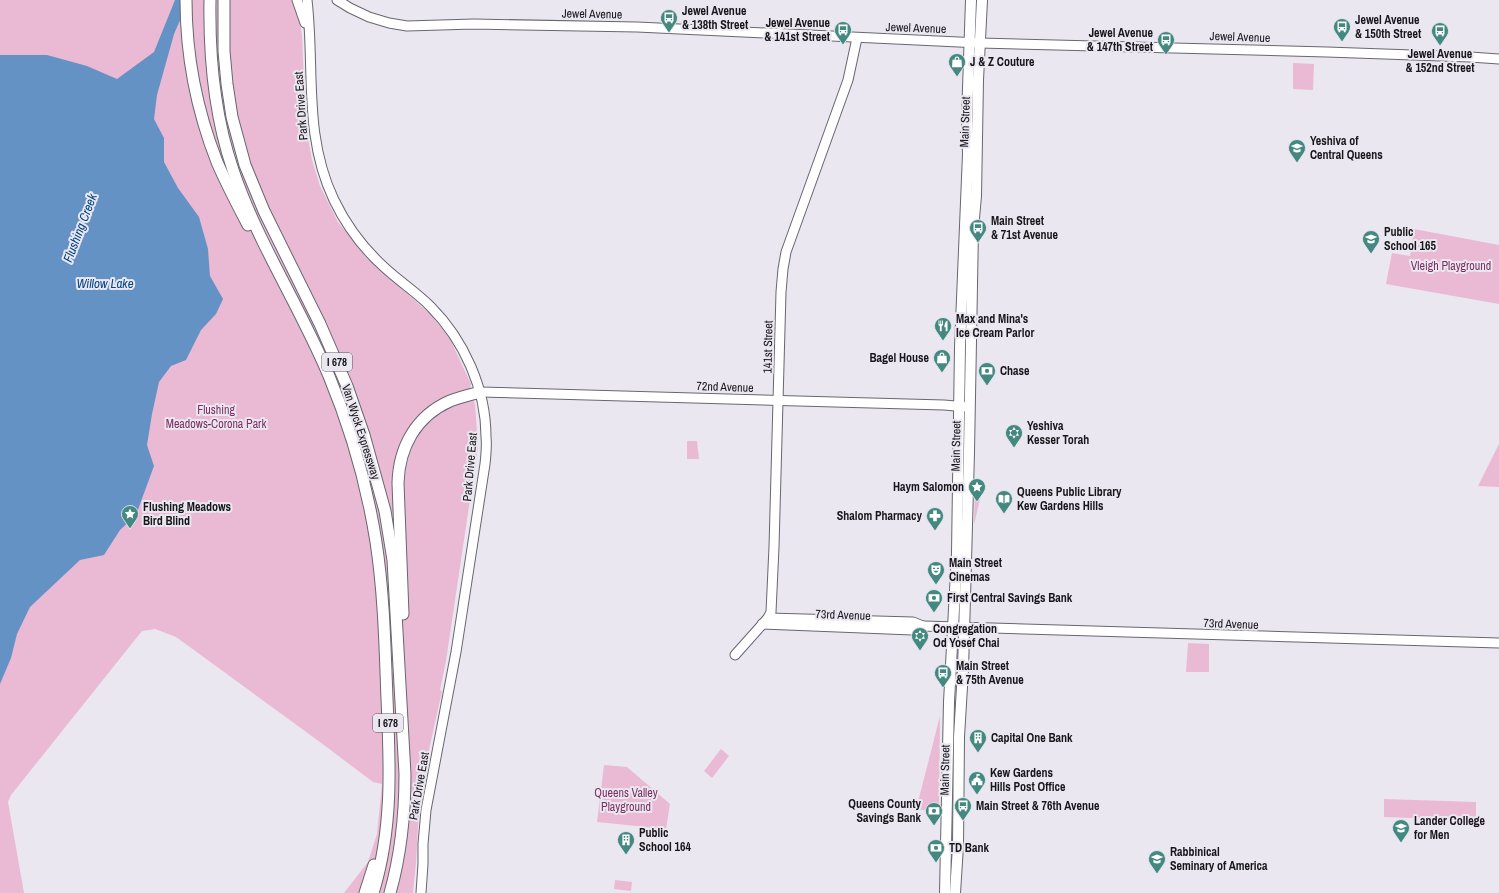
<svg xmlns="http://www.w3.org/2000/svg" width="1499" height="893" viewBox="0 0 1499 893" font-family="'Archivo Narrow',sans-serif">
	<rect width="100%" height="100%" fill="#eae7f1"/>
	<g fill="#eab9d4">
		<path d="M0 0H296L302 35 306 128 312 160 320 186 338 222 365 256 431 315 450 339 471 384 470 389 475 404 478 446 446 661 440 690 442 691 427 759 419 809 416 863 413 893H344L368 862 377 834 382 784 373 782 320 742 176 637 155 629 142 631 11 795 8 802 24 893H0Z"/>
		<path d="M1293 63 1314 64 1313 90 1293 89Z"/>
		<path d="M1414 229 1499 245V304L1386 284 1392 253 1410 256Z"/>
		<path d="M687 441H697L699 459H687Z"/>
		<path d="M1499 444V487L1478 486Z"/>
		<path d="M975 489 982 490 974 525Z"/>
		<path d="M1188 643 1209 644V672H1186Z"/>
		<path d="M940 716 939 810H916Z"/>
		<path d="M721 749 729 756 712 778 704 771Z"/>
		<path d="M604 765 627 767 670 804 666 829 597 822Z"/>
		<path d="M1384 799 1476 802V818L1443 817V819L1384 817Z"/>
		<path d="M615 880 632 882 631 891 614 889Z"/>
	</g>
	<path fill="#6592c5" d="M175 0H189L174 34 157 95 154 119 164 138V162L178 188 199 217 208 249 210 276 223 299 216 314 201 330 186 360 171 366 159 382 152 414 147 445 154 466 136 515 120 530 104 555 80 560 30 607 17 634 11 658 0 684V55H47L87 66 117 79 154 52Z"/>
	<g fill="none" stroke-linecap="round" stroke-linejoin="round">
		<defs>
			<g id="secondary">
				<path d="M297 0 305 23"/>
				<path d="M307 0C315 68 303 136 334 200 346 225 363 248 384 267 399 281 416 292 430 306 464 340 486 389 486 437 487 446 486 455 485 464L456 652 426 810 423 844V864L421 893"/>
				<path d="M337 0 350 8 369 17 389 23 407 26 474 24 637 27 980 43 1327 52 1470 57 1499 59"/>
				<path d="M480 392 944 405 967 407"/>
				<path d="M768 618 913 622 923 626"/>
				<path d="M762 624 912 630 923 626 1499 643"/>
				<path d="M735 655 768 618 771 612 774 547 781 292 783 269 786 252 848 80 857 38"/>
			</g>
			<g id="primary">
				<path d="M945 893 949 702 957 553 960 347 968 154 967 118 971 0"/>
				<path d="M955 893 958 846 959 737 963 670 969 452 973 229 976 196 978 80 982 0"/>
			</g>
			<g id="highway">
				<path d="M186 0C186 55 197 111 217 162 226 183 237 204 248 225"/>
				<path d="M210 0C209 58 214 115 233 170 257 242 300 306 329 376 351 429 367 485 376 542 384 594 385 647 387 699 390 765 393 829 373 893"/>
				<path d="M224 0V51L227 84 232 117 245 165 264 211 320 324 347 386 364 435 385 511 393 560 405 774C405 814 401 854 390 893"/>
				<path d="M403 614 398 483C399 447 416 416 450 401 460 397 470 395 480 392"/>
				<path d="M365 893 374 865"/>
			</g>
		</defs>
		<use href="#secondary" stroke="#68666f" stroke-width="11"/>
		<use href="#primary" stroke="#68666f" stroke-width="12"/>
		<use href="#highway" stroke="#68666f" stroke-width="13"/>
		<use href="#secondary" stroke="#fff" stroke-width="9"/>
		<use href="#primary" stroke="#fff" stroke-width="10"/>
		<use href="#highway" stroke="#fff" stroke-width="11"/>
	</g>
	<defs>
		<symbol id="bus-pin" viewBox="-11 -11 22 30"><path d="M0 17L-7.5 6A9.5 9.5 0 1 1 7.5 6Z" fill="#448980" stroke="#eae7f1"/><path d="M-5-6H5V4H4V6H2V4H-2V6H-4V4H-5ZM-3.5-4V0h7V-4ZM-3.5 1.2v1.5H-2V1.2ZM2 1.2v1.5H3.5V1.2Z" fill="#fff"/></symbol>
		<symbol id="shop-pin" viewBox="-11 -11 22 30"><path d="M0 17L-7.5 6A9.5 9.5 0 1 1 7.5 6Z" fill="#448980" stroke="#eae7f1"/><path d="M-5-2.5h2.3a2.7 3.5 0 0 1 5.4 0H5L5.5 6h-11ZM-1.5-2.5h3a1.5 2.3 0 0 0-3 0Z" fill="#fff"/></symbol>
		<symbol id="school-pin" viewBox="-11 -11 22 30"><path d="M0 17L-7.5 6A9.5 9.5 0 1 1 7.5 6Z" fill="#448980" stroke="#eae7f1"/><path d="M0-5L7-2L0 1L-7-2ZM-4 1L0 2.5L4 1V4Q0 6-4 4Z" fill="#fff"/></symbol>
		<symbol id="restaurant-pin" viewBox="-11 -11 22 30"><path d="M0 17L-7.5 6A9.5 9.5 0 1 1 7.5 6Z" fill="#448980" stroke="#eae7f1"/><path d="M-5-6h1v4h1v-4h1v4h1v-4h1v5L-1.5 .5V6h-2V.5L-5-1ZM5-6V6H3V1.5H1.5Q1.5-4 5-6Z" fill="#fff"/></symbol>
		<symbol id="bank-pin" viewBox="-11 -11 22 30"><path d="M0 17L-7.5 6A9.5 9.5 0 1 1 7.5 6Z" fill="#448980" stroke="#eae7f1"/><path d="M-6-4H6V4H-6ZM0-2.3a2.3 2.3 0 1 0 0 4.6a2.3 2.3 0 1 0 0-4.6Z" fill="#fff"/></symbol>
		<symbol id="synagogue-pin" viewBox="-11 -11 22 30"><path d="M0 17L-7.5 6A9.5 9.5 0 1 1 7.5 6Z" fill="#448980" stroke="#eae7f1"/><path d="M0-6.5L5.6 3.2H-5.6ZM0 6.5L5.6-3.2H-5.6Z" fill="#fff"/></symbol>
		<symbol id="sight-pin" viewBox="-11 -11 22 30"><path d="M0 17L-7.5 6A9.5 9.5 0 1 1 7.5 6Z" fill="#448980" stroke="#eae7f1"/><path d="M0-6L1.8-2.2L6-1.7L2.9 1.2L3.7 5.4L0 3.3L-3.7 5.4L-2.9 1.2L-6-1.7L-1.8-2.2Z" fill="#fff"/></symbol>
		<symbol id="library-pin" viewBox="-11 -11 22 30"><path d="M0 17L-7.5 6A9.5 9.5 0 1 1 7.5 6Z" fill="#448980" stroke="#eae7f1"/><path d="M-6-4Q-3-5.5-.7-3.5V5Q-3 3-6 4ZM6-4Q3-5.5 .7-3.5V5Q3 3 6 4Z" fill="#fff"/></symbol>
		<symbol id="pharmacy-pin" viewBox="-11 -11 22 30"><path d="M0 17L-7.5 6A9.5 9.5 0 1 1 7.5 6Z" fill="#448980" stroke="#eae7f1"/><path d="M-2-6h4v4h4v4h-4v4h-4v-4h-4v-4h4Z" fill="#fff"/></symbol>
		<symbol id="theatre-pin" viewBox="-11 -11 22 30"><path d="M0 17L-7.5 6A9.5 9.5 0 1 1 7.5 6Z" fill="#448980" stroke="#eae7f1"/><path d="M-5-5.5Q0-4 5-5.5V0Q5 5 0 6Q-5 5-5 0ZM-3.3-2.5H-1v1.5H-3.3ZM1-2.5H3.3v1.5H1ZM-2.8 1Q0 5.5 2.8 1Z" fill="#fff"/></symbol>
		<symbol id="building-pin" viewBox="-11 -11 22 30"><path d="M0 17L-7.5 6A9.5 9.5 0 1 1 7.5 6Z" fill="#448980" stroke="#eae7f1"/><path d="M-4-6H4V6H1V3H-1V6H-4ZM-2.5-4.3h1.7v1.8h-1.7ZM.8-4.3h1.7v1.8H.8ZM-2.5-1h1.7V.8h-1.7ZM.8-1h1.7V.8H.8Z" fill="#fff"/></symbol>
		<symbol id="civic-pin" viewBox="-11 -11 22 30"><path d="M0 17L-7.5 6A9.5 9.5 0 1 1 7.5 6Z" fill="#448980" stroke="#eae7f1"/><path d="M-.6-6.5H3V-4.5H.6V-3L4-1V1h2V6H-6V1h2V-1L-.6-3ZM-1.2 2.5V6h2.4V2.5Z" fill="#fff"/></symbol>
		<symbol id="university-pin" viewBox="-11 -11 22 30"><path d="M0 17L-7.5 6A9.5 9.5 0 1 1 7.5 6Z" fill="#448980" stroke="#eae7f1"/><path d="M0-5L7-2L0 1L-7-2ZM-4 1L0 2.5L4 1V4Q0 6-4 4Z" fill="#fff"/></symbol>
	</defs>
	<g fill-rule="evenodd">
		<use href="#bus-pin" x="659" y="8" width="20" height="27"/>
		<use href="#bus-pin" x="1332" y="17" width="20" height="27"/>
		<use href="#bus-pin" x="833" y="20" width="20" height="27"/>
		<use href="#bus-pin" x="1430" y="21" width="20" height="27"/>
		<use href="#bus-pin" x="1156" y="30" width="20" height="27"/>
		<use href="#shop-pin" x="947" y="52" width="20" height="27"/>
		<use href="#school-pin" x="1287" y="138" width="20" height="27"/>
		<use href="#bus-pin" x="968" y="218" width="20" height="27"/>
		<use href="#school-pin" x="1361" y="229" width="20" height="27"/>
		<use href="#restaurant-pin" x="933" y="316" width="20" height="27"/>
		<use href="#shop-pin" x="932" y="348" width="20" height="27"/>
		<use href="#bank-pin" x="977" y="361" width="20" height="27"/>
		<use href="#synagogue-pin" x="1004" y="423" width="20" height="27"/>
		<use href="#sight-pin" x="967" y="477" width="20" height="27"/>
		<use href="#library-pin" x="994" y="489" width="20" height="27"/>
		<use href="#sight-pin" x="120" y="504" width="20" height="27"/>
		<use href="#pharmacy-pin" x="925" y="506" width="20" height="27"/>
		<use href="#theatre-pin" x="926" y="560" width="20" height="27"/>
		<use href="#bank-pin" x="924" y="588" width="20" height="27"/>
		<use href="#synagogue-pin" x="910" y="626" width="20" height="27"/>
		<use href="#bus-pin" x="933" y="663" width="20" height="27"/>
		<use href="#building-pin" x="968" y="728" width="20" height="27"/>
		<use href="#civic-pin" x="967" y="770" width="20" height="27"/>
		<use href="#bus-pin" x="953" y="796" width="20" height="27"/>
		<use href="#bank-pin" x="924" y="801" width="20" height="27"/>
		<use href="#university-pin" x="1391" y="818" width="20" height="27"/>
		<use href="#building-pin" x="616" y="830" width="20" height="27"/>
		<use href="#bank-pin" x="926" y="838" width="20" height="27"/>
		<use href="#university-pin" x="1147" y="849" width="20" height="27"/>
	</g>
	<g text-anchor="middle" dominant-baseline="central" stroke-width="4" stroke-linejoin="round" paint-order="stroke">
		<g fill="#eae7f1" stroke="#56555a" stroke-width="1">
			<rect x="322" y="353" width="30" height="18" rx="3"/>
			<rect x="373" y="714" width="30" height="18" rx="3"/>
		</g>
		<g font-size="11" font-weight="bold" fill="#17161a">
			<text x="337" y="362">I 678</text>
			<text x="388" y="723">I 678</text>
		</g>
		<g font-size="12" font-weight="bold" fill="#17161a" stroke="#eae7f1" text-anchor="start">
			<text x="682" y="11">Jewel Avenue<tspan x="682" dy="14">&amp; 138th Street</tspan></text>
			<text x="1355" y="20">Jewel Avenue<tspan x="1355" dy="14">&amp; 150th Street</tspan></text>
			<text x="830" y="23" text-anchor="end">Jewel Avenue<tspan x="830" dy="14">&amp; 141st Street</tspan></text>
			<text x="1153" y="33" text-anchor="end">Jewel Avenue<tspan x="1153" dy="14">&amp; 147th Street</tspan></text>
			<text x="1440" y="54" text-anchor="middle">Jewel Avenue<tspan x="1440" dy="14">&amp; 152nd Street</tspan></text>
			<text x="970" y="62">J &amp; Z Couture</text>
			<text x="1310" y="141">Yeshiva of<tspan x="1310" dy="14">Central Queens</tspan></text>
			<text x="991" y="221">Main Street<tspan x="991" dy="14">&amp; 71st Avenue</tspan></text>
			<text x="1384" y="232">Public<tspan x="1384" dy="14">School 165</tspan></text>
			<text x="956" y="319">Max and Mina's<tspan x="956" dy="14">Ice Cream Parlor</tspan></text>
			<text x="929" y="358" text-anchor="end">Bagel House</text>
			<text x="1000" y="371">Chase</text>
			<text x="1027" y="426">Yeshiva<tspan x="1027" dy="14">Kesser Torah</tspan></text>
			<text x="964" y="487" text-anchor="end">Haym Salomon</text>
			<text x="1017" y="492">Queens Public Library<tspan x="1017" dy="14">Kew Gardens Hills</tspan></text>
			<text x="143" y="507">Flushing Meadows<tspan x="143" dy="14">Bird Blind</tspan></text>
			<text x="922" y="516" text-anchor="end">Shalom Pharmacy</text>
			<text x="949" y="563">Main Street<tspan x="949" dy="14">Cinemas</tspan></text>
			<text x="947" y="598">First Central Savings Bank</text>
			<text x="933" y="629">Congregation<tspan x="933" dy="14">Od Yosef Chai</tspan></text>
			<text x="956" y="666">Main Street<tspan x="956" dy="14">&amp; 75th Avenue</tspan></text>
			<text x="991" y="738">Capital One Bank</text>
			<text x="990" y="773">Kew Gardens<tspan x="990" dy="14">Hills Post Office</tspan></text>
			<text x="921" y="804" text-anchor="end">Queens County<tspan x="921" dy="14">Savings Bank</tspan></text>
			<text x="976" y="806">Main Street &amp; 76th Avenue</text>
			<text x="1414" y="821">Lander College<tspan x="1414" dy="14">for Men</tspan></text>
			<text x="639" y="833">Public<tspan x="639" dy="14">School 164</tspan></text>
			<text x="949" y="848">TD Bank</text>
			<text x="1170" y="852">Rabbinical<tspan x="1170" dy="14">Seminary of America</tspan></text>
		</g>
		<g font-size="12" fill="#17161a" stroke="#eae7f1">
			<text transform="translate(592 14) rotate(1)">Jewel Avenue</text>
			<text transform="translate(916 28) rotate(2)">Jewel Avenue</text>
			<text transform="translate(1240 37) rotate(2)">Jewel Avenue</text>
			<text transform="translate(301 106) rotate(-94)">Park Drive East</text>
			<text transform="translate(965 122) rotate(-88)">Main Street</text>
			<text transform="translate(768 347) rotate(-89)">141st Street</text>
			<text transform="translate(725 387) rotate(2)">72nd Avenue</text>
			<text transform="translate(361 432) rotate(72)">Van Wyck Expressway</text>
			<text transform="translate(956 446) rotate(-89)">Main Street</text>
			<text transform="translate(470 467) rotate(-85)">Park Drive East</text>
			<text transform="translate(843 615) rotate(2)">73rd Avenue</text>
			<text transform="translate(1231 624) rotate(2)">73rd Avenue</text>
			<text transform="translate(945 770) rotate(-89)">Main Street</text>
			<text transform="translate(419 786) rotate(-80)">Park Drive East</text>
		</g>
		<g font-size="12" fill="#7c3061" stroke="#eae7f1">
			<text x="1451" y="266">Vleigh Playground</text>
			<text x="216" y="410">Flushing<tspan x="216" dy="14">Meadows-Corona Park</tspan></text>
			<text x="626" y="793">Queens Valley<tspan x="626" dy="14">Playground</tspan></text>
		</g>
		<g font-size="13" font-style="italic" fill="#004584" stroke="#eae7f1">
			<text transform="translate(80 228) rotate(-69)">Flushing Creek</text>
			<text x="105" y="283">Willow Lake</text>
		</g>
	</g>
</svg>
